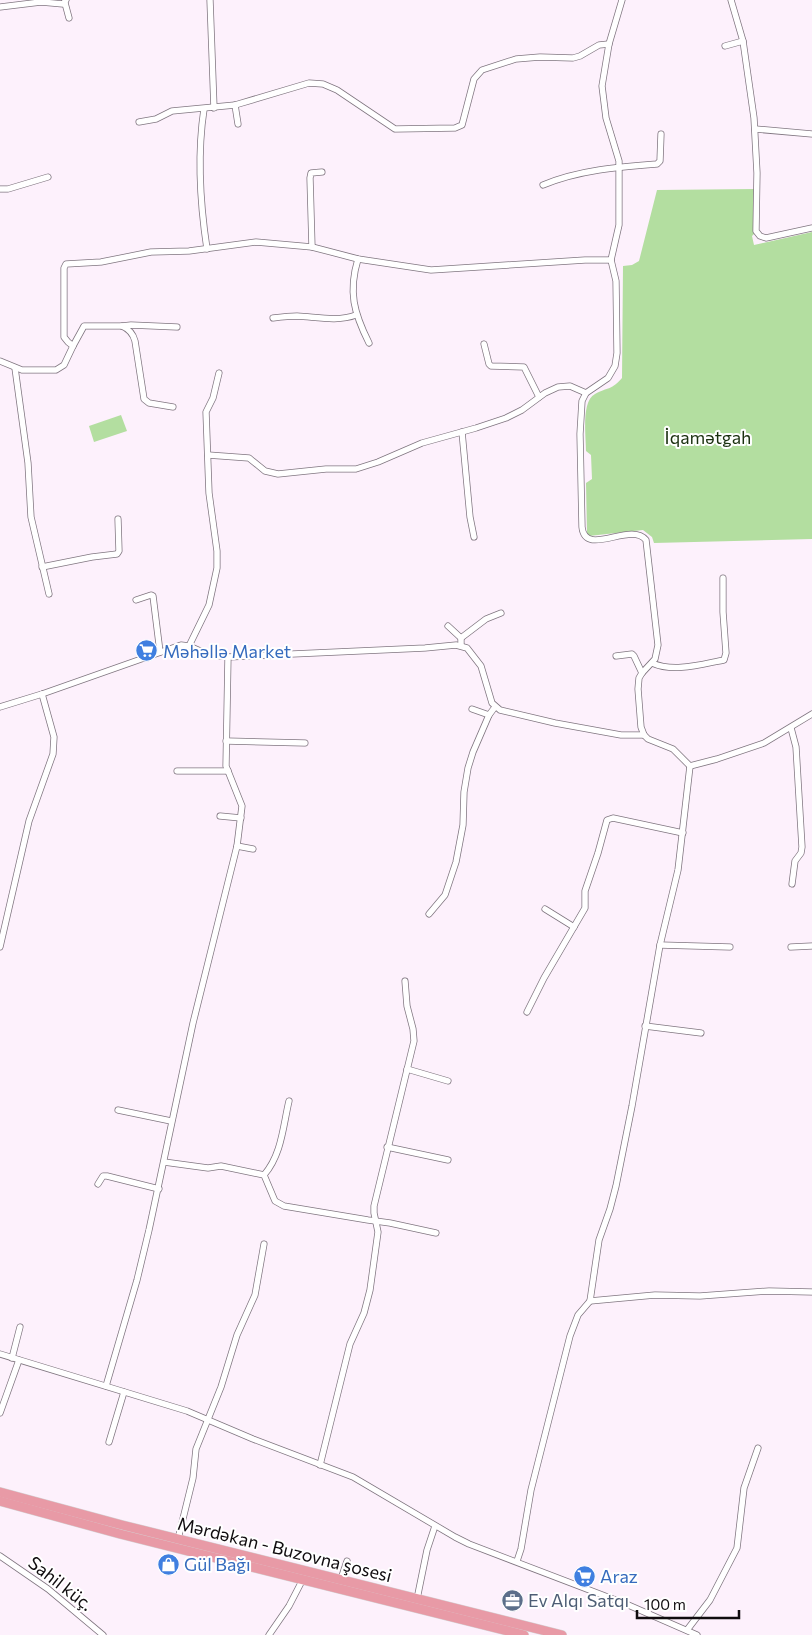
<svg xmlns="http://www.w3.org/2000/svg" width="812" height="1635" viewBox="0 0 812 1635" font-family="Commissioner,sans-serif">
	<rect width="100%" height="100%" fill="#fdf1fc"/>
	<g fill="#b3dea0">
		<path d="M755 189 754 234 752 236 754 245 812 232V539L654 543 652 537 643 530 589 536 587 533 586 483 592 479 591 455 586 451C586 437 581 401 595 394 608 387 612 390 622 378L623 266 632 265 639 261 657 190Z"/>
		<path d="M121 415 127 431 94 442 89 426Z"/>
	</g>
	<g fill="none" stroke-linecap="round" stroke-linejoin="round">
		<defs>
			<g id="minor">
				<path d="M210 0 214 108"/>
				<path d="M622 0 609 44 602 86 606 118 619 161V225L611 260 616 281 617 353 615 366 608 378 586 393 582 401 580 434 582 527C585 558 631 521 646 540L658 645 655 659 642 673 639 678 638 689 641 727 644 735 648 739 673 749 690 766"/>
				<path d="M731 0 743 41 754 118 757 173 756 231 760 236 766 238 812 228"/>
				<path d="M65 3 69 18"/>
				<path d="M0 7 41 2 63 4 66 0"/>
				<path d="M725 46 743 41"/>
				<path d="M235 105 238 124"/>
				<path d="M204 109C197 155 200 203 207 249"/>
				<path d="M139 122 156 119 172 111 235 105 309 83 323 84 337 90 395 129 455 128 462 125 474 79 482 70 516 59 540 57 573 58 580 56 599 45 609 44"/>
				<path d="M755 129 812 134"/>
				<path d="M543 185C579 170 618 167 657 164L660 161 661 134"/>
				<path d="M0 189H8L48 177"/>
				<path d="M312 247 310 178 311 173 322 172"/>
				<path d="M358 259C348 292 354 313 369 343"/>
				<path d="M273 318C281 317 289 316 297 316 317 317 337 322 356 315"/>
				<path d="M122 326 131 325 177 327"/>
				<path d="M484 344 489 364 491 366 524 367 539 397"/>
				<path d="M73 346 84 326H122C129 329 133 333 135 341L144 399 149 403 173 407"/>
				<path d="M0 361 22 370H56L64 365 73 346 68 342 64 337V268L66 264 101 262 151 252 189 251 256 242 312 247 358 259 431 270 585 260H611"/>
				<path d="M15 368 28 463 31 517 49 594"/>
				<path d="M462 432 470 517 474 537"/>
				<path d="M208 455 249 458 265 471 278 474 326 469H356L378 462 422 443 476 428 506 418 522 410 545 393 558 387 570 386 586 393"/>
				<path d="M42 567 92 557 117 554 119 551 118 519"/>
				<path d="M136 600 151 595 153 596 160 652"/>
				<path d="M448 626 461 638"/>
				<path d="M461 645V638L486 619 501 613"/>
				<path d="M189 646 209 605 217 568V551L209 493 206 412 213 398 219 373"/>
				<path d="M616 656 632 654 634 656 642 673"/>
				<path d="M652 663C674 673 702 664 724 660L726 653 723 612V578"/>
				<path d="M0 707 42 694 181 645 189 646 207 654 228 657 425 648 456 645 467 648 481 666 492 703 500 710 555 723 621 735H644"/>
				<path d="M472 709 489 715"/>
				<path d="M791 728 796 747 802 847 801 853 795 861 792 884"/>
				<path d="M226 741 305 743"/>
				<path d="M690 766 717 759 764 743 812 714"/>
				<path d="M177 771H228"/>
				<path d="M220 816 241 818"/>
				<path d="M237 846 253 849"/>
				<path d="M545 909 574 927"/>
				<path d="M429 914 445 895 456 862 463 825 464 792 468 768 473 752 489 715 495 707"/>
				<path d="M660 945 730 947"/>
				<path d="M0 947 29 821 53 754 54 737 42 694"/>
				<path d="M791 947 812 946"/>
				<path d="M527 1012 544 978 585 908V891L598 853 607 820 613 818 683 833"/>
				<path d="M645 1026 701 1033"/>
				<path d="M407 1069 448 1081"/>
				<path d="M118 1110 171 1121"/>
				<path d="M387 1147 448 1160"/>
				<path d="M164 1162 208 1168 221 1166 264 1175 275 1201 284 1206 368 1220 390 1223 436 1233"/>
				<path d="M264 1175C282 1154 283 1126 289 1101"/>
				<path d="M98 1184 103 1176H107L159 1189"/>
				<path d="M590 1301 655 1295 700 1296 769 1291 812 1292"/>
				<path d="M0 1354 187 1411 253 1439 353 1477 455 1537 469 1544 626 1604 697 1635"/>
				<path d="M12 1358 20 1327"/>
				<path d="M106 1386 137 1280 149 1230 193 1023 237 846 242 806 226 766 228 657"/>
				<path d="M0 1413 19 1360"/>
				<path d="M109 1442 124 1392"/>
				<path d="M320 1465 350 1344 364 1313 370 1290 378 1232 374 1213V1206L414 1041 413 1029 407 1006 405 981"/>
				<path d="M178 1539 193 1478 196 1449 221 1387 237 1335 255 1295 264 1244"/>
				<path d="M0 1556 48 1589 103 1635"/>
				<path d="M517 1561 521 1549 531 1490 570 1336 578 1315 590 1301 599 1240 610 1209 616 1186 632 1106 660 945 678 870 690 766"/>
				<path d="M341 1579 347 1561"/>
				<path d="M417 1599 427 1550 435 1526"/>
				<path d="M687 1630 710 1600 737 1548 744 1488 758 1448"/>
				<path d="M269 1635 289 1606 303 1579"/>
			</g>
			<g id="primary">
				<path d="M0 1492 122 1525 562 1635"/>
				<path d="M0 1501 120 1534 524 1635"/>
			</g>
		</defs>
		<use href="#minor" stroke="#807680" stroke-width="7"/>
		<use href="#primary" stroke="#d4d3d4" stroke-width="10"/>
		<use href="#minor" stroke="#fff" stroke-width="5.5"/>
		<use href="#primary" stroke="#e89aa6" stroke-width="9"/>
	</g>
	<defs>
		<symbol id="supermarket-disc" viewBox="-11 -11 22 22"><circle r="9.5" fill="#3f7fe0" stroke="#fff"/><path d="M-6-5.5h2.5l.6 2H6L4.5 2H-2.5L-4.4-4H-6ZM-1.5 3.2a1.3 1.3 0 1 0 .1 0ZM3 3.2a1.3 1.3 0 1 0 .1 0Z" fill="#fff"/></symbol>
		<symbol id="shop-disc" viewBox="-11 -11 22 22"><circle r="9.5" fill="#3f7fe0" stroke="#fff"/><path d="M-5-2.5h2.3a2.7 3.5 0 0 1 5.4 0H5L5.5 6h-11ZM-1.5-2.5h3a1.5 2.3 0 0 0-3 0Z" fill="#fff"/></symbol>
		<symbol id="office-disc" viewBox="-11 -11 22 22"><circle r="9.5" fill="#5c6f8a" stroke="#fff"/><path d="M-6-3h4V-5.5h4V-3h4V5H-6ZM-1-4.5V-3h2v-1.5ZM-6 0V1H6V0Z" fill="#fff"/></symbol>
	</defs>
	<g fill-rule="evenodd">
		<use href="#supermarket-disc" x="134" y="638" width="25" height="25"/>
		<use href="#shop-disc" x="156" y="1552" width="25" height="25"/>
		<use href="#supermarket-disc" x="572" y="1564" width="25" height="25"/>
		<use href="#office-disc" x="500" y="1588" width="25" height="25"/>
	</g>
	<g text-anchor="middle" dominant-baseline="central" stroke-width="4" stroke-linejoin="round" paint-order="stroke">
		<g font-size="18" fill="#1a300f" stroke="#fff">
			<text x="708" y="437">İqamətgah</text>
		</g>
		<g font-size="18" fill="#366cbe" stroke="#fff" text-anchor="start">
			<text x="163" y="651">Məhəllə Market</text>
			<text x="184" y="1564">Gül Bağı</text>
			<text x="600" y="1576">Araz</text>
		</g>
		<g font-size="18" fill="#100c0f" stroke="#fff">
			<text transform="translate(285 1549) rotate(14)">Mərdəkan - Buzovna şosesi</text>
			<text transform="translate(61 1583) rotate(38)">Sahil küç.</text>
		</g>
		<g font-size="18" fill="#4e5e75" stroke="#fff" text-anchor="start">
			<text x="528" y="1600">Ev Alqı Satqı</text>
		</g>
	</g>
	<path d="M637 1610v8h102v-8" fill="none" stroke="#100c0f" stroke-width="2.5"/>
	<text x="644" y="1610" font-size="15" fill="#100c0f" stroke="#ffffff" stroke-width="4" paint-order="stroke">100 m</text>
</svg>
